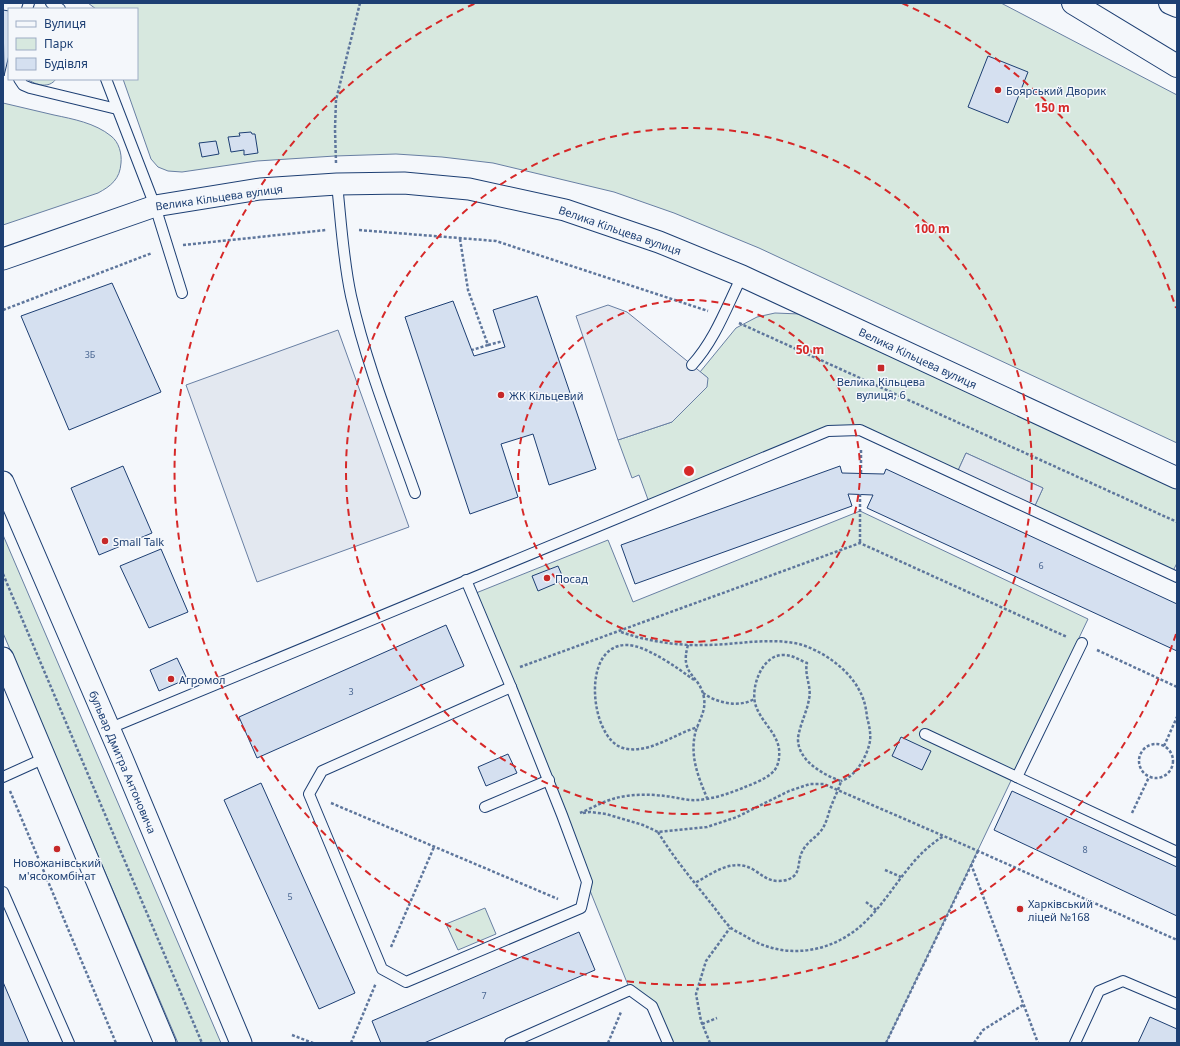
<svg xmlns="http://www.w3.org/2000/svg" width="1180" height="1046" viewBox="0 0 1180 1046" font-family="'Noto Sans',sans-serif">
	<rect width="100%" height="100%" fill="#f4f7fb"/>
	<g fill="#d7e8df" stroke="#687fa3">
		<path d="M88 3H1001L1177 95V443L759 248 674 213 614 192 493 163 442 157 396 154 335 156 257 161 182 172 168 171 158 167 151 159 123 79H137V9H96Z"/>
		<path d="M27 79H56C49 89 36 85 27 79Z"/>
		<path d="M3 103C20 107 37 111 54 115 73 119 95 123 111 136 119 142 122 154 121 163 120 179 111 186 98 193L3 225Z"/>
		<path d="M775 313 825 315 1177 478V563L1171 575 1033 510 1043 488 966 453 956 475 860 430 829 431 650 505 639 475 632 478 618 440 672 422 708 378 700 372 736 328 757 317Z"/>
		<path d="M860 511 1088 619 886 1043H668L652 1006 630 990 471 595 608 540 633 602Z"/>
		<path d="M3 535 221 1043H178L3 633Z"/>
		<path d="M485 908 496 934 458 950 446 924Z"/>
	</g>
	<g fill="#e3e8f0" stroke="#687fa3">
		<path d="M608 305 627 312 708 378 707 387 672 422 618 440 576 316Z"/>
		<path d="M338 330 409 527 257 582 186 385Z"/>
		<path d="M966 453 1043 488 1033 510 956 475Z"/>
	</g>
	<g fill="#d5e0f0" stroke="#1d3f73">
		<path d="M3 10 9 11V55L4 76Z"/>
		<path d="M988 56 1028 72 1008 123 968 107Z"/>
		<path d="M251 132 252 134H255L258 153 244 155V150L231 152 228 137 240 136 239 133Z"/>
		<path d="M216 141 219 154 202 157 199 143Z"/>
		<path d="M112 283 161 392 69 430 21 316Z"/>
		<path d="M537 296 596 469 549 485 533 434 501 444 518 497 470 514 405 317 453 301 474 356 505 347 493 310Z"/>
		<path d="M123 466 152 533 99 555 71 488Z"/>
		<path d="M840 466 842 473 884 474 886 469 1177 604V651L867 508 873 495 848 494 852 506 635 584 621 545Z"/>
		<path d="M161 549 188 612 149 628 120 566Z"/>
		<path d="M558 566 564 580 538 591 532 576Z"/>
		<path d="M446 625 464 666 257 758 239 717Z"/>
		<path d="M177 658 187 679 159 691 150 670Z"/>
		<path d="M901 737 931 751 922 770 892 756Z"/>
		<path d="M508 754 517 773 486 786 478 767Z"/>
		<path d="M261 783 355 993 319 1009 224 800Z"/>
		<path d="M1012 791 1177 867V916L994 830Z"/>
		<path d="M579 932 595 970 424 1043H381L372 1021Z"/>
		<path d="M3 982 29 1043H3Z"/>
		<path d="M1150 1017 1177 1029V1043H1138Z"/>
	</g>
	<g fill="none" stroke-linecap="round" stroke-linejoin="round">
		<defs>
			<g id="service">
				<path d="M51 3 60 9"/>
				<path d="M27 9 29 3"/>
				<path d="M19 79 23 85 30 88 117 109"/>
				<path d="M106 79 155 206 182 293"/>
				<path d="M337 184C341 221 343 259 351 296 366 363 392 428 415 493"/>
				<path d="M692 365C715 340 727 306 742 276"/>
				<path d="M466 580 511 687"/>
				<path d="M511 687 562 815 587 882 581 908 406 982 382 969 309 794 322 771Z"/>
				<path d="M108 729 828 431 860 430 1177 577"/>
				<path d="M925 734 1177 852"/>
				<path d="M3 777 45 758"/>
				<path d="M1017 777 1082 643"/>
				<path d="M485 807 549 780"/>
				<path d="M3 892 69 1043"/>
				<path d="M510 1043 630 990 652 1006 668 1043"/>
				<path d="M1075 1043 1099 991 1123 981 1177 1004"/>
			</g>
			<g id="minor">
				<path d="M3 259 155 206 260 189 337 184 404 183 469 189 565 210 659 242 742 276 1177 478"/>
				<path d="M3 482 122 758 241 1043"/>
				<path d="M3 658 165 1043"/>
			</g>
			<g id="trunk">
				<path d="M1073 3 1177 66"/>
				<path d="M1170 3 1177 6"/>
			</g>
		</defs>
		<use href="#service" stroke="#1d3f73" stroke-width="12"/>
		<use href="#minor" stroke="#1d3f73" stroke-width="23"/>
		<use href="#trunk" stroke="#1d3f73" stroke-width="24"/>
		<g stroke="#5e769c" stroke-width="2.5" stroke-dasharray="3 2" stroke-linecap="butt">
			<path d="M336 163 335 129 336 100 360 3"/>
			<path d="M359 230 496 241 708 311"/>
			<path d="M460 239 468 290 488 345 472 350"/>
			<path d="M183 245 326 230"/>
			<path d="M3 310 152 253"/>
			<path d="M739 323 1177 522"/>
			<path d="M488 345 503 341"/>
			<path d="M861 473V448"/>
			<path d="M860 494V543"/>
			<path d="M3 574 202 1043"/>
			<path d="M621 632C647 641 677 646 705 645 736 645 768 637 799 644 821 650 847 668 858 688 864 698 866 707 867 717 869 725 871 733 870 741 867 757 856 776 841 781"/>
			<path d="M688 645C679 676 700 674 704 698 706 710 700 719 696 730 689 755 698 776 707 798"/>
			<path d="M1097 650 1177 687"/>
			<path d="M520 667 860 543 1067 637"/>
			<path d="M694 680C679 669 646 645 627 645 580 644 590 739 623 748 648 755 674 734 698 727"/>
			<path d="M703 693C717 703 739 708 754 699"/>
			<circle cx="1156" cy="761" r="17"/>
			<path d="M1164 746 1177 717"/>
			<path d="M10 791 116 1043"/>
			<path d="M331 803 558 899"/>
			<path d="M580 813C592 808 604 801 616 798 631 794 650 794 665 796 676 797 687 801 698 800 713 799 731 793 745 787 755 783 766 779 774 771 777 767 779 762 779 757 782 735 760 723 755 703 751 685 763 654 784 655 793 655 799 660 807 663 804 675 812 687 809 699 807 712 800 724 798 738 797 760 823 775 841 781 839 789 835 796 832 804 828 813 827 824 820 832 814 839 806 843 802 852 798 859 800 869 795 875 790 880 784 881 778 881 768 881 762 875 754 870 733 857 713 873 695 883"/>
			<path d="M583 813 590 812 606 814 643 825 658 832 707 827 737 817 789 791 810 784H824L978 851 1177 940"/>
			<path d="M1132 813 1149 777"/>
			<path d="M658 832C673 857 691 878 709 901 716 909 722 919 730 927 734 931 740 933 745 936 786 962 836 953 869 918 895 891 911 855 944 836"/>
			<path d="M971 864 1038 1043"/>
			<path d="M885 870 901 877"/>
			<path d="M866 902 876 910"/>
			<path d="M391 947 434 847"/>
			<path d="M702 1024 717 1018"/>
			<path d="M292 1035 313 1043"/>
			<path d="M351 1043 376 983"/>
			<path d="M608 1043 621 1012"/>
			<path d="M710 1043 701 1021 696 994 706 961 730 928"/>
			<path d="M886 1043 978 851"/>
			<path d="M974 1043 983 1030 1023 1005"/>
		</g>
		<use href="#service" stroke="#f4f7fb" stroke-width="10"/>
		<use href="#minor" stroke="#f4f7fb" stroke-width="21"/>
		<use href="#trunk" stroke="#f4f7fb" stroke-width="22"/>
	</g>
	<g fill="none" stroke="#d62828" stroke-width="2" stroke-dasharray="7 5">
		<circle cx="689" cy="471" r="171"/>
		<circle cx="689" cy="471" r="343"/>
		<path d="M1176 634A514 514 0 1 1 476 3M902 3A514 514 0 0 1 1176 308"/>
	</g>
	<g fill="#c62828" stroke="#f4f7fb" stroke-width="1.5">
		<circle cx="998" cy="90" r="4"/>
		<rect x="877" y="364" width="8" height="8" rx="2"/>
		<circle cx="501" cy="395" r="4"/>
		<circle cx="105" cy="541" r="4"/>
		<circle cx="547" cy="578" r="4"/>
		<circle cx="171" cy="679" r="4"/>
		<circle cx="57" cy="849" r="4"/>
		<circle cx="1020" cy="909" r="4"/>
	</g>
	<g text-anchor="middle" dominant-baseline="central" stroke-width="3" stroke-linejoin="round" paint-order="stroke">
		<g font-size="9" fill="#4b6792">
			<text x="90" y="354">3Б</text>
			<text x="1041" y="565">6</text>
			<text x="351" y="691">3</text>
			<text x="1085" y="849">8</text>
			<text x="290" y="896">5</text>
			<text x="484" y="995">7</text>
		</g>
		<g font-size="11" fill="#1d3f73" stroke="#f4f7fb" text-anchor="start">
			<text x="1006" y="90">Боярський Дворик</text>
			<text x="881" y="381" text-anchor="middle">Велика Кільцева<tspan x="881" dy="13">вулиця, 6</tspan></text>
			<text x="509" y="395">ЖК Кільцевий</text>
			<text x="113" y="541">Small Talk</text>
			<text x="555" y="578">Посад</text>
			<text x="179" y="679">Агромол</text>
			<text x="57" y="862" text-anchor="middle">Новожанівський<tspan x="57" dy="13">м'ясокомбінат</tspan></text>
			<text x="1028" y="903">Харківський<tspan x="1028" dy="13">ліцей №168</tspan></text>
		</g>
		<g font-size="11" fill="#1d3f73" stroke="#f4f7fb">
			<text transform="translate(219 197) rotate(-8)">Велика Кільцева вулиця</text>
			<text transform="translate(620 230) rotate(19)">Велика Кільцева вулиця</text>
			<text transform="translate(918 358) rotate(25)">Велика Кільцева вулиця</text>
			<text transform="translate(123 762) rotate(67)">бульвар Дмитра Антоновича</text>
		</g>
	</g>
	<circle cx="689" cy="471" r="6" fill="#d62828" stroke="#f4f7fb" stroke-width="2"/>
	<g font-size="12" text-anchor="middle" font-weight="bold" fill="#d62828" stroke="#f4f7fb" stroke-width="3" stroke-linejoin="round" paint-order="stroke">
		<text x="1052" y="112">150 m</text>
		<text x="932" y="233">100 m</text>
		<text x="810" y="354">50 m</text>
	</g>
	<rect width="1180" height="1046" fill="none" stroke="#1d3f73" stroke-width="8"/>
	<rect x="8" y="8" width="130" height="72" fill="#f4f7fb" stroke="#9eadc5"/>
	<rect x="16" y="21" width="20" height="6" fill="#f4f7fb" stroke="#9eadc5"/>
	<text x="44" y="28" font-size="12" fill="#1d3f73">Вулиця</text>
	<rect x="16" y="38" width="20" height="12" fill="#d7e8df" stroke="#9eadc5"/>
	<text x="44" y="48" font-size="12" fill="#1d3f73">Парк</text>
	<rect x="16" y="58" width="20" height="12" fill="#d5e0f0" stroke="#9eadc5"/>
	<text x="44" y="68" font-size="12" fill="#1d3f73">Будівля</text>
</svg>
